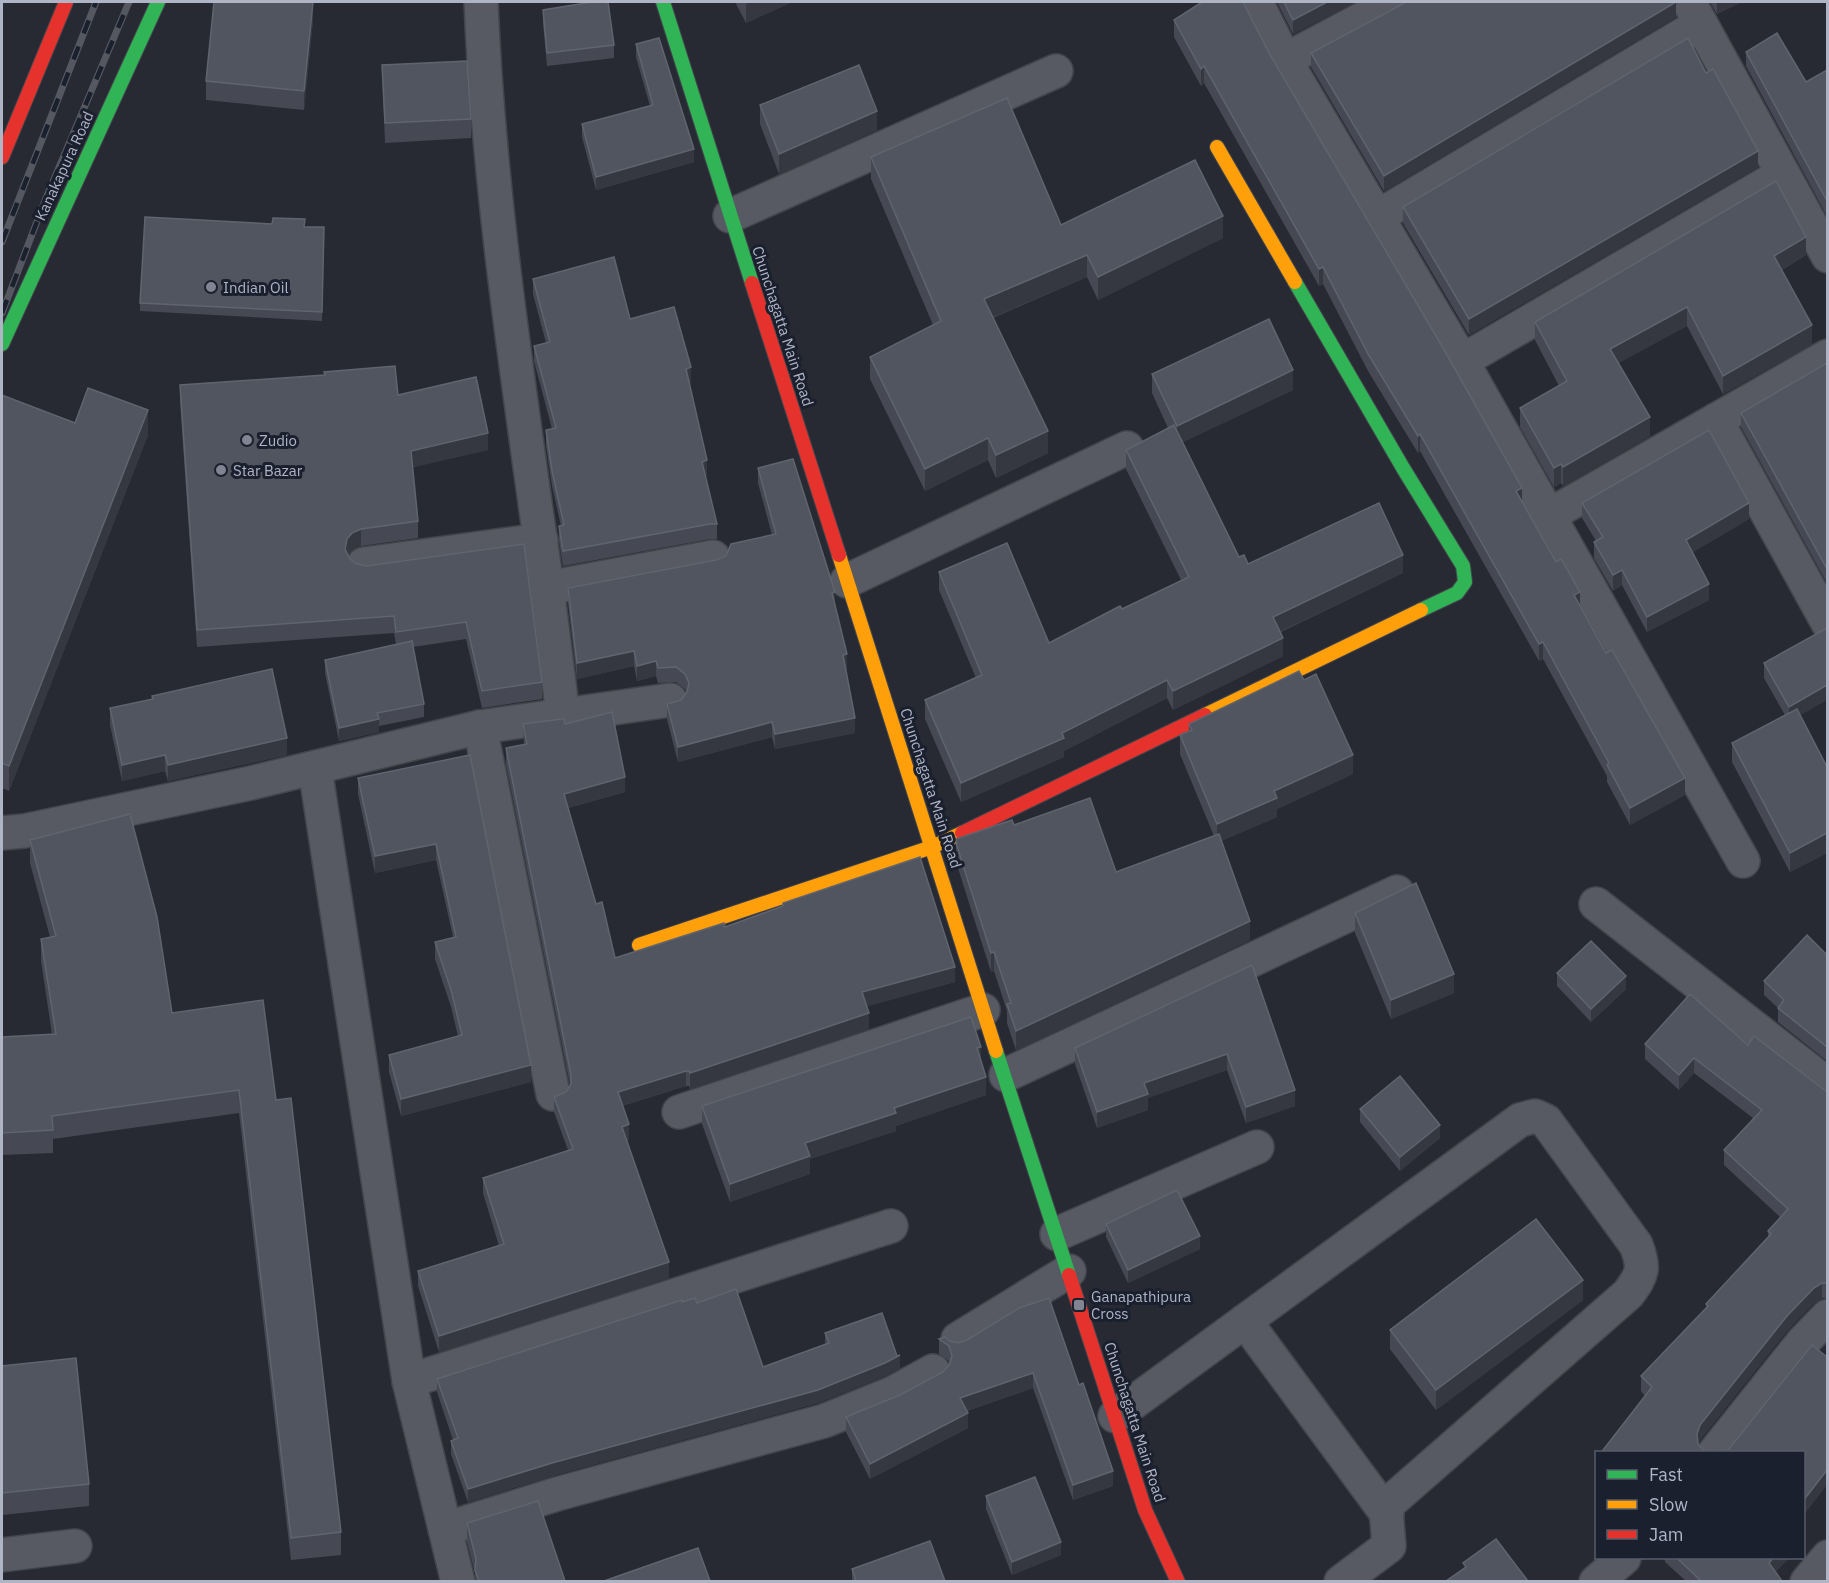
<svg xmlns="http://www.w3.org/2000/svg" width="1829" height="1583" viewBox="0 0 1829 1583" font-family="'IBM Plex Sans',sans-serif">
	<rect width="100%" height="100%" fill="#272a33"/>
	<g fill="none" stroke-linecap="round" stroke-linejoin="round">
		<defs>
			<g id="street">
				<path d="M481 2C488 174 513 346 537 517 547 583 555 649 563 716"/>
				<path d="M1256 2 1285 60 1462 361 1743 861"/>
				<path d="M1689 2 1828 256"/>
				<path d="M1285 60 1394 2"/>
				<path d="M730 216 1056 71"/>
				<path d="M1377 217 1701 24"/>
				<path d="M1462 361 1783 174"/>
				<path d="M1716 420 1828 623"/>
				<path d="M1548 516 1828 356"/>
				<path d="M364 564 541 540"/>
				<path d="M847 581 1127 448"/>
				<path d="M547 588 713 557"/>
				<path d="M480 727 553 1094"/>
				<path d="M315 768 409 1381"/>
				<path d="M2 833 24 831 251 783 480 727 670 700"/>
				<path d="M1596 904 1828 1085"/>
				<path d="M1006 1075 1397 892"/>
				<path d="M679 1112 983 1010"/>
				<path d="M1057 1234 1257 1147"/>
				<path d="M1245 1321 1387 1514"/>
				<path d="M958 1339 1069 1271"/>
				<path d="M1115 1416 1520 1120 1535 1116 1546 1121 1636 1245C1645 1268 1643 1274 1628 1294L1388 1504 1386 1509 1389 1546 1341 1582"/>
				<path d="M1715 1452 1802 1343 1828 1316"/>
				<path d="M445 1529 557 1494 824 1421 893 1393 933 1371"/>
				<path d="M2 1555 75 1546"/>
				<path d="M458 1582 409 1381 891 1226"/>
				<path d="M1596 1582 1624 1558"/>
				<path d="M1807 1582 1828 1557"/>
			</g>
			<g id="fast">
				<path d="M663 2 752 283"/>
				<path d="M1295 282 1403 468 1463 566 1465 582 1457 593 1421 610"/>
				<path d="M2 344 158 2"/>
				<path d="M996 1051 1069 1275"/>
			</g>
			<g id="slow">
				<path d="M1217 147 1295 282"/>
				<path d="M839 555 996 1051"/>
				<path d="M1205 715 1421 610"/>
				<path d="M639 945 932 847 962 833"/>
			</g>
			<g id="jam">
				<path d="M2 157 66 2"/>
				<path d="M752 283 839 555"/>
				<path d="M962 833 1205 715"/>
				<path d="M1069 1275 1145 1510 1178 1582"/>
			</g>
		</defs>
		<use href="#street" stroke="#43454d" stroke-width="36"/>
		<use href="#fast" stroke="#43454d" stroke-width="16"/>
		<use href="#slow" stroke="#43454d" stroke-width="16"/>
		<use href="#jam" stroke="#43454d" stroke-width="16"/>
		<use href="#street" stroke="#575a62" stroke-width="33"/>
		<use href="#fast" stroke="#30b455" stroke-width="14"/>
		<use href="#slow" stroke="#ff9f0a" stroke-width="14"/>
		<use href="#jam" stroke="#e5322d" stroke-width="14"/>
		<defs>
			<g id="rail">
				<path d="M2 242 96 2"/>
				<path d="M2 313 46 198 129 2"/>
			</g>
		</defs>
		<use href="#rail" stroke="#555860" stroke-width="7"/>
		<use href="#rail" stroke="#1a202e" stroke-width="4.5" stroke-dasharray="14" stroke-linecap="butt"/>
	</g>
	<g fill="#464953">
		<path d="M735 2H792L746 23Z"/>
		<path d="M1277 2H1355L1293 34Z"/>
		<path d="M1710 2H1742L1717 14Z"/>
		<path d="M1403 4 1676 17 1384 191 1311 67V53Z"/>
		<path d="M543 10 614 45V58L547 66 543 23Z"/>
		<path d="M313 20 304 110 206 100V81Z"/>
		<path d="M1174 20 1269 53 1522 501 1685 795 1630 825 1607 782V776L1543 659 1539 661 1420 451 1418 453 1368 371 1323 284 1319 286 1204 83 1201 86 1174 37Z"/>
		<path d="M636 44 694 162 596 190 582 137V124L650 106 636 57Z"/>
		<path d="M1746 52 1806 82 1827 70V216L1746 66Z"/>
		<path d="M382 65 471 119V138L385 143Z"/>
		<path d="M760 105 877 130 779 174 760 124Z"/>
		<path d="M871 157 1061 225 1223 238 1098 300 1087 277 993 318 1048 453 996 478 988 460 925 491 870 379V357L933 325 871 179Z"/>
		<path d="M1758 167 1469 335 1403 223V207Z"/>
		<path d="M305 227H324L322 321 140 311V303Z"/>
		<path d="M1806 255 1782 270 1812 344 1723 394 1687 326 1618 363 1650 436 1563 486 1561 483 1554 487 1520 427V408L1559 386 1535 340V322Z"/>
		<path d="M533 279 630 319 691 382 689 383 707 475 705 476 717 524V539H710L563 566 559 541V526H561L552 486 546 445V430L552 429 534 361V346L546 343 533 294Z"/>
		<path d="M1827 363V583L1741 427V413Z"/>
		<path d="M1152 374 1293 390 1183 442 1239 557 1248 564 1403 573 1281 632 1283 656 1173 710 1167 698 1064 751V757L961 802 925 719V700L976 678 939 590V572L1049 643 1122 609 1181 580 1126 469V450L1168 428 1152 393Z"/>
		<path d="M180 385 398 395 488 450 412 467 418 521V538L361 546 352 550 348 555 350 559 357 564 367 566 524 544 542 682V699L482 708 466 639 413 647 424 704V717L379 726V732L339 741 325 673V660L396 644 394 633 197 647 180 402Z"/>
		<path d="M2 395 75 423 148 435 9 791 2 788Z"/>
		<path d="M758 468 835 607 847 669H845L855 733 775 749 772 737 678 762 667 719V704L681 700 687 693 685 689 676 682 658 683 656 676 637 681 634 666 577 679 568 603V588L716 560 772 535 758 483Z"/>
		<path d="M1582 503 1749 519 1693 552 1709 600 1647 632 1622 585 1613 591 1594 558V542L1596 541 1582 518Z"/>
		<path d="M1764 663 1800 715 1827 767V853L1790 872 1732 762V743L1785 715 1764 678Z"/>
		<path d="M152 696 287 755 168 781 165 771 122 781 110 725V708L152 699Z"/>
		<path d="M523 724H565L625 792 568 808 596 904 615 958 725 927 783 906V903L955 982 867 1006 869 1029 690 1089 689 1086H686L622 1106 629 1140 627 1141 669 1278 439 1352 418 1286V1271L499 1246 483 1193V1178L568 1150 554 1112V1097L566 1092 570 1085 506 764V748L524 745Z"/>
		<path d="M1189 724 1353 774 1277 809V817L1221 841 1250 940 1016 1050 1007 1023V1011L994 971 991 972 956 862V839L1014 825 1116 872 1214 836 1180 754V735L1189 731Z"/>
		<path d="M470 755 531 1082 401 1116 389 1072V1055L458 1036 451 1007 435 959V942L453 937 436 860 375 873 358 794V778Z"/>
		<path d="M30 840 172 1013 276 1100 341 1532V1555L291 1560 239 1113 53 1139V1153L2 1155V1037L52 1034 41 961V939L50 937 30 863Z"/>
		<path d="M1355 913 1454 993 1391 1019 1355 933Z"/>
		<path d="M1827 955V1061L1778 1022V1008L1764 995V981Z"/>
		<path d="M1252 965 1295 1106 1246 1123 1227 1070 1148 1098V1110L1097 1128 1075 1064V1048Z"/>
		<path d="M1557 973 1626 989 1591 1022 1557 986Z"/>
		<path d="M1645 1044 1748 1045 1827 1092V1298H1822L1814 1303 1787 1331 1700 1440 1698 1445 1705 1452H1603V1450L1645 1396 1641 1391V1376L1706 1308V1304L1768 1237V1231L1780 1217 1724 1165V1150L1753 1118 1694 1073 1679 1090 1645 1059Z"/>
		<path d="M981 1062 986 1095 896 1126V1131L810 1159V1174L730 1202 702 1124V1106Z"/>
		<path d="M1360 1109 1440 1138 1400 1171 1360 1122Z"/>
		<path d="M1106 1224 1200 1249 1128 1283 1106 1237Z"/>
		<path d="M1583 1300 1436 1410 1390 1349V1330Z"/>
		<path d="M682 1302 697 1303 763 1367 825 1345V1333L900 1368 885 1376 818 1403 552 1476 468 1502 451 1454V1441L453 1440 437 1392V1379Z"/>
		<path d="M1019 1308 1113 1486 1073 1500 1033 1388 967 1411 968 1428 870 1479 846 1432V1417L900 1395 943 1372 950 1364 949 1361 939 1354V1339L958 1343 967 1340Z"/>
		<path d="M2 1366 89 1484V1506L2 1515Z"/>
		<path d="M986 1496 1061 1555 1012 1575 986 1509Z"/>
		<path d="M467 1523 565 1581H475V1573L467 1542Z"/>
		<path d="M1665 1557H1788V1559L1775 1572 1782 1581H1686L1665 1562Z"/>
		<path d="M852 1569 945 1581H852Z"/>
	</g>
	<g fill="#353841">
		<path d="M313 2V20L304 110V91Z"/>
		<path d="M751 2H792L746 23V4Z"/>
		<path d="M1327 2H1355L1293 34V20Z"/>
		<path d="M1676 2V17L1384 191V176Z"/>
		<path d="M1717 2H1742L1717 14Z"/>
		<path d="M1204 66V83L1201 86V69Z"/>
		<path d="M877 111V130L779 174V154Z"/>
		<path d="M694 149V162L596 190V177Z"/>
		<path d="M1758 151V167L1469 335V319Z"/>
		<path d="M1223 216V238L1098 300V277Z"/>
		<path d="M1806 237V255L1774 274V256Z"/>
		<path d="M1087 255V277L984 321V299Z"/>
		<path d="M1323 267V284L1319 286V269Z"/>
		<path d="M1687 307V326L1610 368V349Z"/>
		<path d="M1812 325V344L1723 394V376Z"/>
		<path d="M691 367V382L686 384V369Z"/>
		<path d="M1293 370V390L1177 445V426Z"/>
		<path d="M148 410V435L9 791V766Z"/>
		<path d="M1650 417V436L1563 486V467Z"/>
		<path d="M1048 431V453L996 478V455Z"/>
		<path d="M488 433V450L411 468V451Z"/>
		<path d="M1420 434V451L1418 453V436Z"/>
		<path d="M988 438V460L925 491V469Z"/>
		<path d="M707 460V475L702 476V462Z"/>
		<path d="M1561 464V483L1554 487V468Z"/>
		<path d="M1522 488V505L1516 491Z"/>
		<path d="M1749 503V519L1686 556V540Z"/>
		<path d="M361 529V546L352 550 347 556 345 549 347 539 352 533Z"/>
		<path d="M1403 555V573L1273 635V617Z"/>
		<path d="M1622 570V585L1613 591V575Z"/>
		<path d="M1709 584V600L1647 632V617Z"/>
		<path d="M835 592V607L832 593Z"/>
		<path d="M1580 592V609L1574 595Z"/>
		<path d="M1283 638V656L1173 710V691Z"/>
		<path d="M1543 642V659L1539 661V644Z"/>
		<path d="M634 651V666L577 679V663Z"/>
		<path d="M847 654V669L843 670V655Z"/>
		<path d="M656 661V676L637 681V666Z"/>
		<path d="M1167 680V698L1064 751V757L961 802V783Z"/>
		<path d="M1827 685V700L1789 722V707Z"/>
		<path d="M855 718V733L775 749V734Z"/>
		<path d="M379 719V732L339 741V728Z"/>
		<path d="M772 722V737L678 762V747Z"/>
		<path d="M287 738V755L168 781V765Z"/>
		<path d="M165 755V771L122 781V765Z"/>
		<path d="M1353 755V774L1277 809V817L1217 843V824L1274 791Z"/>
		<path d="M625 777V792L564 809V794Z"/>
		<path d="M1685 778V795L1630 825V808Z"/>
		<path d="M1827 833V853L1790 872V853Z"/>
		<path d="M436 844V860L375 873V856Z"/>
		<path d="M1250 921V940L1016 1050V1031Z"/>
		<path d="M994 952V971L991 972V953Z"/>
		<path d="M955 967V982L862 1008V992Z"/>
		<path d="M1454 974V993L1391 1019V1000Z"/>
		<path d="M1626 976V989L1591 1022V1009Z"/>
		<path d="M869 1013V1029L690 1089V1073Z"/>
		<path d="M981 1047V1065L977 1048Z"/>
		<path d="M1227 1054V1070L1148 1098V1110L1097 1128V1112L1144 1083Z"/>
		<path d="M1694 1058V1073L1679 1090V1075Z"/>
		<path d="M531 1065V1082L401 1116V1099Z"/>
		<path d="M686 1071V1086L618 1107V1092Z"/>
		<path d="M986 1077V1095L896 1126V1131L810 1159V1174L730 1202V1184L805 1143 894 1108Z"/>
		<path d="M1295 1090V1106L1246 1123V1107Z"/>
		<path d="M629 1124V1140L622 1142V1127Z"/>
		<path d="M1440 1125V1138L1400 1171V1157Z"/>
		<path d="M1200 1236V1249L1128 1283V1270Z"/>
		<path d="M669 1262V1278L439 1352V1336Z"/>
		<path d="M1583 1280V1300L1436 1410V1390Z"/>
		<path d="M1822 1283V1298L1814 1303 1787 1331 1700 1440 1697 1449V1434L1700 1425 1787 1316 1814 1288Z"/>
		<path d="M900 1355V1368L885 1376 818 1403 552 1476 468 1502V1489Z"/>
		<path d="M1033 1373V1388L960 1413V1398Z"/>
		<path d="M968 1413V1428L870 1479V1464Z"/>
		<path d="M1827 1470V1485L1803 1516V1501Z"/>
		<path d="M1113 1471V1486L1073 1500V1485Z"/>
		<path d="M1061 1542V1555L1012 1575V1562Z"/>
		<path d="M1774 1557H1788V1559L1769 1578V1563Z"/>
	</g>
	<g fill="#51555f" stroke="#60646f" stroke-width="1.5">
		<path d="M214 2H313L304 91 206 81Z"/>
		<path d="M592 2H608L614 45 547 53 543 10Z"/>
		<path d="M1202 2H1243L1269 53 1446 353 1522 488 1516 491 1556 562 1561 559 1580 592 1574 595 1606 653 1612 650 1685 778 1630 808 1607 765 1609 763 1543 642 1539 644 1420 434 1418 436 1368 354 1323 267 1319 269 1204 66 1201 69 1174 20Z"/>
		<path d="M1284 2H1327L1293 20Z"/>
		<path d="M1405 2H1676L1384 176 1311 53 1403 4Z"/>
		<path d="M1777 33 1806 82 1827 70V201L1746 52Z"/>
		<path d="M659 38 694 149 596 177 582 124 653 105 636 44Z"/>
		<path d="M1688 38 1706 73 1713 69 1758 151 1469 319 1403 207Z"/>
		<path d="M467 61 471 119 385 123 382 65Z"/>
		<path d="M859 65 877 111 779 154 760 105Z"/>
		<path d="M1007 98 1061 225 1195 160 1223 216 1098 277 1087 255 984 299 1048 431 996 455 988 438 925 469 870 357 941 321 871 157Z"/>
		<path d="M1776 181 1806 237 1774 256 1812 325 1723 376 1687 307 1610 349 1650 417 1563 467 1561 464 1554 468 1520 408 1567 381 1535 322Z"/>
		<path d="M145 217 272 224 273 218 305 219 304 227H324L322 312 140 303Z"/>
		<path d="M614 257 630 319 674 307 691 367 686 369 707 460 702 462 717 524H710L563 551 559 526 564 525 552 471 546 430 556 428 534 346 550 342 533 279Z"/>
		<path d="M1269 319 1293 370 1177 426 1152 374Z"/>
		<path d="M1827 363V569L1741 413Z"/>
		<path d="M395 366 398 395 476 377 488 433 411 451 418 521 361 529 352 533 347 539 345 549 350 559 357 564 367 566 524 544 542 682 482 691 466 622 396 632 394 616 197 630 180 385 325 375 324 372Z"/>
		<path d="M88 388 148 410 9 766 2 763V395L75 423Z"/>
		<path d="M1174 425 1239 557 1244 555 1248 564 1379 503 1403 555 1273 617 1283 638 1173 691 1167 680 1062 733 1064 738 961 783 925 700 982 675 939 572 1007 543 1049 643 1120 606 1122 609 1189 577 1126 450Z"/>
		<path d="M1709 430 1749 503 1686 540 1709 584 1647 617 1622 570 1613 575 1594 542 1603 537 1582 503Z"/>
		<path d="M793 459 835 592 832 593 847 654 843 655 855 718 775 734 772 722 678 747 667 704 681 700 687 692 689 683 685 674 676 667 658 668 656 661 637 666 634 651 577 663 568 588 716 560 726 556 731 544 776 534 758 468Z"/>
		<path d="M1827 628V685L1789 707 1764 663Z"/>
		<path d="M412 641 424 704 377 713 379 719 339 728 325 660Z"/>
		<path d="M272 669 287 738 168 765 165 755 122 765 110 708 153 699 152 696Z"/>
		<path d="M1299 671 1304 680 1316 674 1353 755 1274 791 1277 798 1217 824 1180 735 1192 730 1189 724Z"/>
		<path d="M1797 709 1827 767V833L1790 853 1732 743Z"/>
		<path d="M612 712 625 777 564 794 596 904 602 902 615 958 724 923 725 927 783 906V903L920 857 955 967 862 992 869 1013 690 1073 689 1071H686L618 1092 629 1124 622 1127 669 1262 439 1336 418 1271 504 1244 483 1178 573 1149 554 1097 566 1092 571 1084V1075L506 748 527 744 523 724 562 719H564L565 724Z"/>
		<path d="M470 755 531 1065 401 1099 389 1055 462 1035 451 990 435 942 456 937 436 844 375 856 358 778Z"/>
		<path d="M1090 798 1116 872 1219 834 1250 921 1016 1031 1007 1004 1011 1003 994 952 991 953 956 843H957L956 839 1012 820 1014 825Z"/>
		<path d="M130 814 157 917 172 1013 263 1000 276 1100 291 1098 341 1532 291 1538 239 1090 52 1116 53 1130 2 1133V1037L56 1034 41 939 56 936 30 840Z"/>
		<path d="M1416 883 1454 974 1391 1000 1355 913Z"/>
		<path d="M1807 935 1827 955V1047L1778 1008 1784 1000 1764 981Z"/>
		<path d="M1591 941 1626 976 1591 1009 1557 973Z"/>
		<path d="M1252 965 1295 1090 1246 1107 1227 1054 1144 1083 1148 1094 1097 1112 1075 1048Z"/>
		<path d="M1690 994 1748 1045 1754 1036 1827 1092V1283H1822L1814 1288 1787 1316 1700 1425 1697 1434 1698 1444 1705 1452H1606L1603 1450 1652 1387 1641 1376 1708 1306 1706 1304 1771 1234 1768 1231 1788 1209 1724 1150 1762 1110 1694 1058 1679 1075 1645 1044Z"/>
		<path d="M971 1017 981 1047 977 1048 986 1077 894 1108 896 1113 805 1143 810 1156 730 1184 702 1106Z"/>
		<path d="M1400 1076 1440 1125 1400 1157 1360 1109Z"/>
		<path d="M1177 1190 1200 1236 1128 1270 1106 1224Z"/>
		<path d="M1536 1219 1583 1280 1436 1390 1390 1330Z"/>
		<path d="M736 1289 763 1367 829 1343 825 1333 882 1313 897 1356 900 1355 885 1363 818 1390 552 1463 468 1489 451 1441 458 1438 437 1379 682 1300V1302L695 1298 697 1303Z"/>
		<path d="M1049 1298 1079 1385 1083 1383 1113 1471 1073 1485 1033 1373 960 1398 968 1413 870 1464 846 1417 900 1395 943 1372 949 1365 952 1356 949 1346 939 1339 945 1337 950 1341 958 1343 967 1340 1019 1308Z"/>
		<path d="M1812 1345 1827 1357V1470L1803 1501V1452H1725L1729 1449Z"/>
		<path d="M76 1358 89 1484 2 1493V1366Z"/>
		<path d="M1035 1477 1061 1542 1012 1562 986 1496Z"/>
		<path d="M538 1501 565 1581H479L475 1570 476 1559 467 1523Z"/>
		<path d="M1496 1539 1528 1581H1446L1466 1567 1463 1563Z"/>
		<path d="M930 1541 945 1581H856L852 1569Z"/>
		<path d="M698 1548 710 1581H604Z"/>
		<path d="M1676 1557H1774L1769 1563 1782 1581H1701Z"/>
	</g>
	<g fill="#808493" stroke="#1a202e" stroke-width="2">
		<circle cx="211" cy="287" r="6"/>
		<circle cx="247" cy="440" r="6"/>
		<circle cx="221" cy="470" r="6"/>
		<rect x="1073" y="1299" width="12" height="12" rx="3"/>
	</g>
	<g text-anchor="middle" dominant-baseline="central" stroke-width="6" stroke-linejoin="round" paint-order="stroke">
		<g font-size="15" fill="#b0b5c6" stroke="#1a202e">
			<text transform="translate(64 166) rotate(-65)">Kanakapura Road</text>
			<text transform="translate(783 326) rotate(72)">Chunchagatta Main Road</text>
			<text transform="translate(931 788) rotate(72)">Chunchagatta Main Road</text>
			<text transform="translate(1135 1422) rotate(72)">Chunchagatta Main Road</text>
		</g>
		<g font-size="15" fill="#b0b5c6" stroke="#1a202e" text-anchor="start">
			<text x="223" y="287">Indian Oil</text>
			<text x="259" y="440">Zudio</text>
			<text x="233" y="470">Star Bazar</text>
			<text x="1091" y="1296">Ganapathipura<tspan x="1091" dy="17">Cross</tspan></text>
		</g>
	</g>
	<rect width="1829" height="1583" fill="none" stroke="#b0b5c6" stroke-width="6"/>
	<rect x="1595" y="1451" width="210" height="108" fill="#1a202e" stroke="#565c6b" stroke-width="1.5"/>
	<rect x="1607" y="1470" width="30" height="9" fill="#30b455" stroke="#565c6b" stroke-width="1.5"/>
	<text x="1649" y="1481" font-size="18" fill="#b0b5c6">Fast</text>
	<rect x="1607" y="1500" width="30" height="9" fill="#ff9f0a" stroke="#565c6b" stroke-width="1.5"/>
	<text x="1649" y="1511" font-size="18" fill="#b0b5c6">Slow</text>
	<rect x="1607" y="1530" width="30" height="9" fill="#e5322d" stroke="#565c6b" stroke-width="1.5"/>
	<text x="1649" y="1541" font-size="18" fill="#b0b5c6">Jam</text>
</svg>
